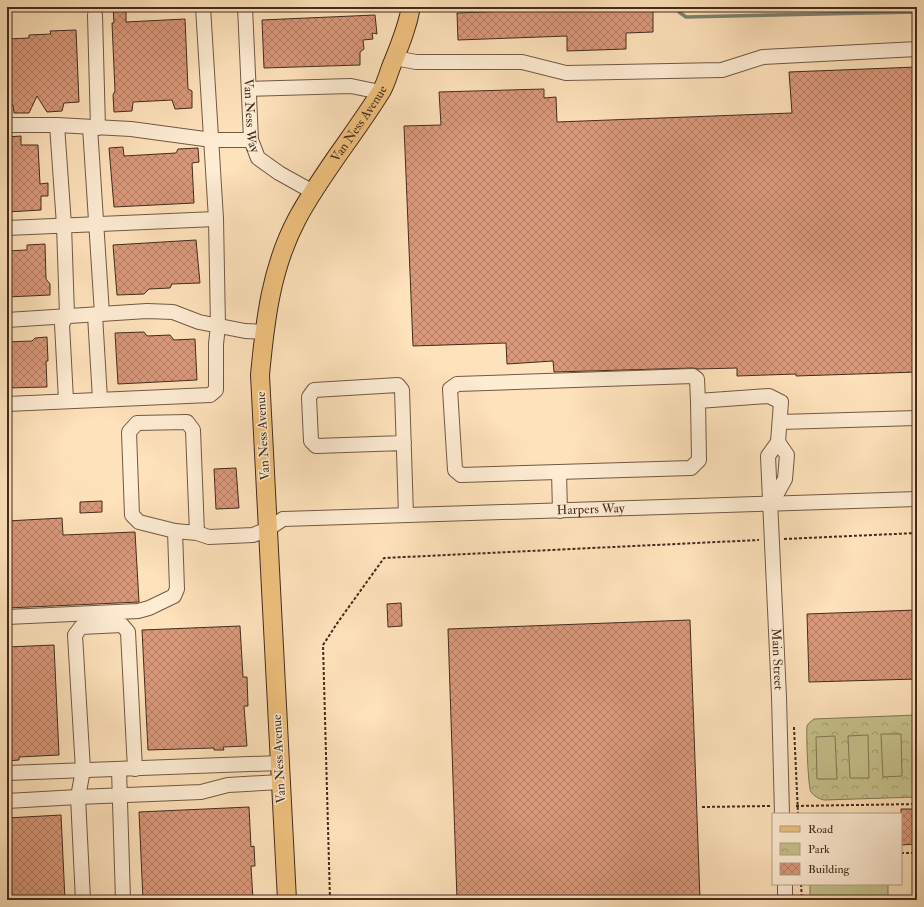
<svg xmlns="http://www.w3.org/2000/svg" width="924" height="907" viewBox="0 0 924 907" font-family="'IM FELL Double Pica',serif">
	<defs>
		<pattern id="park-crowns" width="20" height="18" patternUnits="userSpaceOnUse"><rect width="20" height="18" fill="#c6c28c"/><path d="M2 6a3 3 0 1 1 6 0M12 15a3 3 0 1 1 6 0" fill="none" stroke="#a29e72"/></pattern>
		<pattern id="building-cross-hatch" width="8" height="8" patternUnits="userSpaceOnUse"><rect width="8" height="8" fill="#da997b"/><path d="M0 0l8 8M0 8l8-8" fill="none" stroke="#b27d64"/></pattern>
	</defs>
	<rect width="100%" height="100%" fill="#fee2bb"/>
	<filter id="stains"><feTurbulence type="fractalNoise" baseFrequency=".005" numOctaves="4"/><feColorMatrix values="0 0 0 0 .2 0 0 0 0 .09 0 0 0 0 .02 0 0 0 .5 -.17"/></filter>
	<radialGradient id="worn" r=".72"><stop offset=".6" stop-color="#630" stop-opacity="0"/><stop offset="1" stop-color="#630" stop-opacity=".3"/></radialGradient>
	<path fill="url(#park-crowns)" stroke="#857654" d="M917 715V797L824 800C819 799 814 796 811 792 808 788 806 731 807 726 808 723 812 721 814 719Z"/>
	<g fill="#c6c28c" stroke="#857654">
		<path d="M881 734H901L902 776 883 777Z"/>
		<path d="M868 735 869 778H850L848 736Z"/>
		<path d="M835 736 837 779H817L816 737Z"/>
		<rect x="810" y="884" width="78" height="16"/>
	</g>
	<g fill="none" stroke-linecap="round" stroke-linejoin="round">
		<path stroke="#7c8472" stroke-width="3.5" d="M678 7 679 12 686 17 917 12"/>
	</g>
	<g fill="url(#building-cross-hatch)" stroke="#442b1d">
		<path d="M113 7H126V22L185 19 188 89 192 91V108L175 109 172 100 133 102 132 111 114 112 113 95 115 91 112 23H114Z"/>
		<path d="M612 7H653V32L626 33V49L567 51V36L458 40 457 13Z"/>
		<path d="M375 15 377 34 372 33 373 39 363 40 364 49 360 52V65L264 68 262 20Z"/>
		<path d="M76 30 79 102 64 103 62 111 47 112 37 96 29 113H14L13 105H7V39L29 38V35L51 34 50 31Z"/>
		<path d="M917 67V372L796 376V374L737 376V368L698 369 693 368 554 372 553 361 507 364 506 343 413 346 404 126 441 125 439 92 544 89V98L556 97 557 122 792 113 789 72Z"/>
		<path d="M21 136V145H38L40 184 48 183V196H41V210L7 212V137Z"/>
		<path d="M123 147 124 156 176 153 178 149 198 148 199 162 192 163 194 203 114 207 109 148Z"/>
		<path d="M196 240 200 283 172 284 170 288 149 289 144 294 117 295 113 245Z"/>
		<path d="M45 244 46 279 50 284V295L7 297V251L27 250V245Z"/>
		<path d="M144 332 147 336 170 335 174 340 195 339 197 380 118 384 115 333Z"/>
		<path d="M47 337 48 361H46L47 387 7 388V342L32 341 35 338Z"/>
		<path d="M236 468 239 508 216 509 214 469Z"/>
		<path d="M102 501V512L80 513V502Z"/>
		<path d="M62 518 63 535 135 532 139 602 7 608V521Z"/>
		<path d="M401 603 402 626 388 627 387 604Z"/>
		<path d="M917 610V679L809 682 807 614Z"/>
		<path d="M690 620 700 900H457L448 629Z"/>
		<path d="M240 626 243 677H247L248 706H244L247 746 223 747 224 750H214V748L148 750 142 630Z"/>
		<path d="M54 645 59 755 19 757V760L7 761V647Z"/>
		<path d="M249 807 251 847 254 846 255 866H251L253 900H143L139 812Z"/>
		<path d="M901 809H917V844L901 845Z"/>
		<path d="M61 815 65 900H7V818Z"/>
	</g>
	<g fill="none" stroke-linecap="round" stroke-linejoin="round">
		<defs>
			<g id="minor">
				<path id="s1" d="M245 7 251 140 258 158 279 173 313 192"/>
				<path d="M95 15 98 128"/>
				<path d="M395 58 416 62H522L566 73 722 70 763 57 917 49"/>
				<path d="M249 89 351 86 380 92"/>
				<path d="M7 125H57L131 129 212 140H251"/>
				<path d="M57 125 64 225 67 315 62 324 66 400"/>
				<path d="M90 127 102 314"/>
				<path d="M7 228 216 219"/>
				<path d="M95 315 100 399"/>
				<path d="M7 320 147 311 173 312 199 322 245 331 264 332"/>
				<path d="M698 401 699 460 691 468 461 475 455 470 450 389 457 384 693 376 697 379 698 401 769 396 781 402 778 442"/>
				<path d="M7 404 210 395 216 390V344L218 326 216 219 203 7"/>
				<path d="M780 422 917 418"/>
				<path d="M404 443 316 446 311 441 309 397 314 390 398 385 402 390 406 515"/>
				<path d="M559 472 560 511"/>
				<path id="s2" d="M771 504 785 479 787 455 778 442 768 456 779 697 782 814"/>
				<path id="s3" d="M197 533 193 430 187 422 137 423 129 432 132 515 139 522 175 531 197 533 209 537 253 535 268 529 283 519 917 499"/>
				<path d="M7 617 138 611 149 608 174 596 177 589 175 531"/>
				<path d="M119 769 123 900"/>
				<path d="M135 769 128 632 122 625 81 627 75 635 83 770 78 797 201 792 228 785 280 782"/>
				<path d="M7 773 279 763"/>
				<path d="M7 801 78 797 83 900"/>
				<path d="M785 884V900"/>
			</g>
			<g id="major">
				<path id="s4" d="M287 900 260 375C265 321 271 268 297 219 321 174 355 134 382 90 386 83 388 75 391 67 399 47 407 29 411 7"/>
			</g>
		</defs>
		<use href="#minor" stroke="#725944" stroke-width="16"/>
		<use href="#major" stroke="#442b1d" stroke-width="20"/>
		<g stroke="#442b1d" stroke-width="2" stroke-dasharray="3 2" stroke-linecap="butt">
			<path d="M784 539 917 533"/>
			<path d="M794 727 798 814"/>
			<path d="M796 806 917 804"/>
			<path d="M702 807 770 806"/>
			<path d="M901 853H917"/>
			<path d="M801 884 802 900"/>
			<path d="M330 900 323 645 338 622 384 558 759 540"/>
		</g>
		<use href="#minor" stroke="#feecd3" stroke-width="14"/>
		<use href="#major" stroke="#efc17e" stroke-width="18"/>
	</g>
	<g text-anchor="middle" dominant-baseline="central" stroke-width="3" stroke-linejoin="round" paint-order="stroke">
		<g font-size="13" fill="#442b1d" stroke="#feecd3">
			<text stroke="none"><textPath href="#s1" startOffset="109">Van Ness Way</textPath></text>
			<text stroke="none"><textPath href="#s4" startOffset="801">Van Ness Avenue</textPath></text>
			<text transform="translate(263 436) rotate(-93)">Van Ness Avenue</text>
			<text stroke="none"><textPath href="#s3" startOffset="726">Harpers Way</textPath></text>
			<text stroke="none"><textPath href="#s2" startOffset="289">Main Street</textPath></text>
			<text transform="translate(279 759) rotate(-93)">Van Ness Avenue</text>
		</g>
	</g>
	<rect width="924" height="907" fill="none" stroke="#fee2bb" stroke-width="24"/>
	<rect x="8" y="8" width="908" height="891" fill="none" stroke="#442b1d" stroke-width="2"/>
	<rect x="12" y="12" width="900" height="883" fill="none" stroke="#442b1d"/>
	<rect x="772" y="813" width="130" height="72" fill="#feecd3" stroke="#b49f8a"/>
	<rect x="780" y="826" width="20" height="6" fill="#efc17e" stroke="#b49f8a"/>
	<text x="808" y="833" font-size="12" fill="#442b1d">Road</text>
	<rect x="780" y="843" width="20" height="12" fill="url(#park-crowns)" stroke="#b49f8a"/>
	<text x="808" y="853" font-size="12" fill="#442b1d">Park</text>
	<rect x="780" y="863" width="20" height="12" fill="url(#building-cross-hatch)" stroke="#b49f8a"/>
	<text x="808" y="873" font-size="12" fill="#442b1d">Building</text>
	<rect width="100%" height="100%" filter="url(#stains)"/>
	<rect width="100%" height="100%" fill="url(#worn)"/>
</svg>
